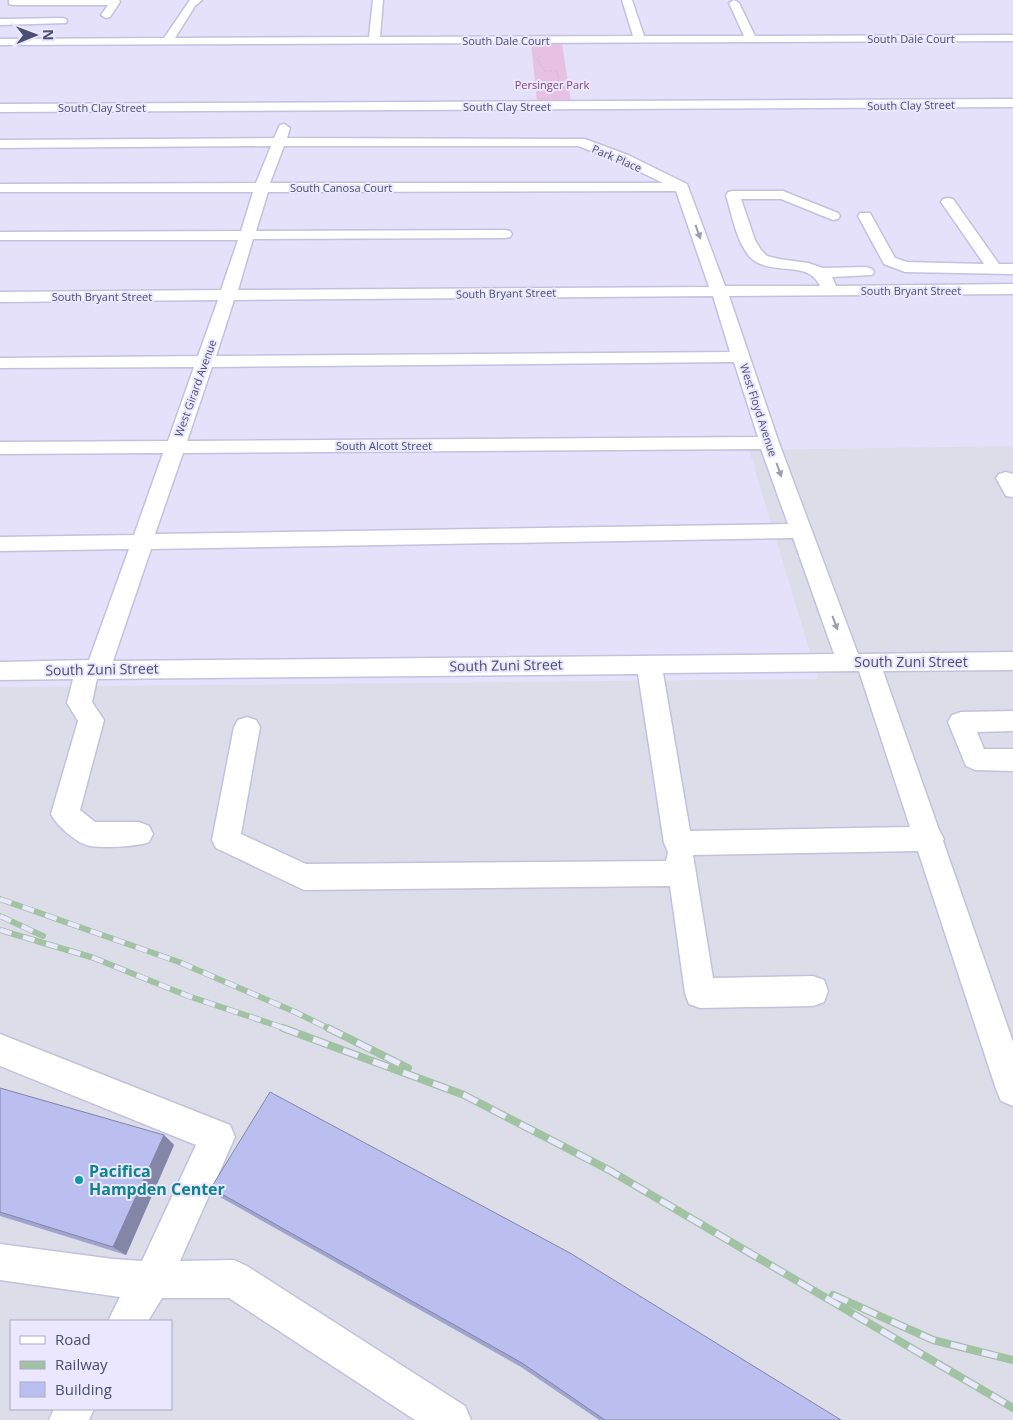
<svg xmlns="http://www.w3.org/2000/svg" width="1013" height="1420" viewBox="0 0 1013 1420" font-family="'Open Sans',sans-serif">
	<rect width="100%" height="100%" fill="#e5e1fb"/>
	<path fill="#ddddea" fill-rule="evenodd" d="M1013 446V1420H0V687L818 679 749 450ZM11 1321H171V1409H11Z"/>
	<path fill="#e7c1e3" d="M531 43H562L571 102H537Z"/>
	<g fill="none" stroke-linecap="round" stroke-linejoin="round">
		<defs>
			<g id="minor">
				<path d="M9 0H119L120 2 110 17 106 18 101 15 108 5H13L9 4Z"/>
				<path d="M190 0H202L195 6 175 38 369 37 373 0H383L380 37 633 36 622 0H632L644 36H744L729 3 734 0 739 3 755 36 1013 35V41L0 45V39L164 38Z"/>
				<path d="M62 18 66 19 67 21 66 23 0 25V19Z"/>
				<path d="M1013 99V107L0 112V104Z"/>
				<path d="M284 124 290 128 287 138 585 139 628 155 687 184 725 286H820C808 258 768 278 749 256 736 240 732 215 726 195L728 192 733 191H783L838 213 840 216 838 219 833 220 781 199H741L755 240 761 250 767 256 779 259 808 263 823 268 866 267 872 269 874 272 872 275 832 277 836 286 1013 284V294L729 296 779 443 858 654 1013 652V670L883 671 939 830 944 839 943 841 1013 1042V1106L1001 1101 996 1089 918 851 693 855 713 978 813 976 824 980 828 991 824 1002 813 1006 700 1008 689 1004 685 993 670 886 304 890 216 848 212 840 234 727 238 720 247 717 256 720 260 727 241 834 306 864 666 861 668 852 664 843 638 674 97 679 92 702 104 720 80 810 95 822H139L149 826 153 834 149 842C135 847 105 848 90 846 76 843 57 826 51 814L78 721 67 703 73 679 0 680V662L89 660 129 549 0 551V537L134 535 163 453 0 454V442L168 441 194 367 0 368V358L198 356 218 300 0 302V292L221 290 238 240H0V232L241 231 253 192H0V184L256 183 271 146 0 148V140L274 138 280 125ZM284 146H578L618 161 663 183H270ZM676 191 709 287 238 290 253 239 505 238 510 237 512 234 510 231 505 230 256 231 268 192ZM713 296 730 352 216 356 234 300ZM734 362 758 437 187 441 212 367ZM761 449 788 524 155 534 183 453ZM793 538 834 654 113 661 151 549ZM859 671 910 827 690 831 663 673Z"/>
				<path d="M948 198 953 199 999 264H1013V274L905 272 884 264 858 216 860 213H870L895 258 907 262 984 264 941 202 943 199Z"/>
				<path d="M1006 472 1013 474V497L1006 496 996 478 999 474Z"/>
				<path d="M1013 711V731L977 732 984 749H1013V771L975 770 966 766 948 722 952 715 961 712Z"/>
				<path d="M0 1034 230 1125 235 1137 180 1261 234 1260 247 1266 465 1406 471 1420H415L229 1298H162L148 1321H108L120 1297 0 1280V1244L113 1259 142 1261 196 1145 0 1066Z"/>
				<path d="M54 1409H94L89 1420H49Z"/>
			</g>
		</defs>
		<use href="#minor" stroke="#c1c1e0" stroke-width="3"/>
		<path stroke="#9ea4d3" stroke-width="1" stroke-dasharray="0.5 2" stroke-linecap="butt" d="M540 56 537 59 545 71H557L560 83 556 89"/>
		<use href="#minor" fill="#fff" fill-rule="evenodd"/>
		<defs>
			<g id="rail-far1">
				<path d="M0 899 179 962 295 1012 330 1029"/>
				<path d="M0 916 43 936"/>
				<path d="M0 930 94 958 188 996 287 1029"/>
			</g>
			<g id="rail">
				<path d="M283 1028 464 1095 609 1170 1013 1408"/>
				<path d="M328 1028 408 1068"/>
				<path d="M833 1295 933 1340 1013 1360"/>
			</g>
		</defs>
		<use href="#rail-far1" stroke="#a2c3a3" stroke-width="6"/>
		<use href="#rail" stroke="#a2c3a3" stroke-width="8"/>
		<use href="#rail-far1" stroke="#eae7fe" stroke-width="4.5" stroke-dasharray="12" stroke-linecap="butt"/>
		<use href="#rail" stroke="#eae7fe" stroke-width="5.5" stroke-dasharray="16" stroke-linecap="butt"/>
	</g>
	<g fill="#a1a4ce">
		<path d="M0 1088 164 1135 174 1145 126 1255 0 1216Z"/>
		<path d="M211 1188 841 1420H599L521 1367 220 1197Z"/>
	</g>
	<path fill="#8386a7" d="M164 1135 174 1145 126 1255 113 1247Z"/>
	<g fill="#bbbfef" stroke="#8386a7">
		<path d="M0 1088 164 1135 113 1247 0 1212Z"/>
		<path d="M270 1092 570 1253 841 1420H605L522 1363 211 1188Z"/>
	</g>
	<defs><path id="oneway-solid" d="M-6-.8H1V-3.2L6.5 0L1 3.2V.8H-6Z" transform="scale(1.25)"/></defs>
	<g fill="#9b9eb1">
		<use href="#oneway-solid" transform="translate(698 232) rotate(70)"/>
		<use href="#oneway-solid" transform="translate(779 470) rotate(70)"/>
		<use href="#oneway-solid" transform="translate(835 623) rotate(70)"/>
	</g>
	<circle fill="#0f9aa8" stroke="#eae7fe" stroke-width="2" cx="79" cy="1180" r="5"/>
	<g text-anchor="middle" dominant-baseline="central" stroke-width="4" stroke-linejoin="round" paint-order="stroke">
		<g font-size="11" fill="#4a4f71" stroke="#eae7fe">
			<text x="911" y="38">South Dale Court</text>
			<text x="506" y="40">South Dale Court</text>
			<text transform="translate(911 105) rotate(-1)">South Clay Street</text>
			<text x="507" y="106">South Clay Street</text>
			<text x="102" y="107">South Clay Street</text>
			<text transform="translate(617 158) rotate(23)">Park Place</text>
			<text x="341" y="187">South Canosa Court</text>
			<text x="911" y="290">South Bryant Street</text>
			<text transform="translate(506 293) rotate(-1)">South Bryant Street</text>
			<text x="102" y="296">South Bryant Street</text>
			<text transform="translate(195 388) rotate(-70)">West Girard Avenue</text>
			<text transform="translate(759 410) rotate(72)">West Floyd Avenue</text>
			<text x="384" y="445">South Alcott Street</text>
		</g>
		<g font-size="11" fill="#814875" stroke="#eae7fe">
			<text x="552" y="84">Persinger Park</text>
		</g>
		<g font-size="14" fill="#4a4f71" stroke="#eae7fe">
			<text x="911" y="661">South Zuni Street</text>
			<text transform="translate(506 665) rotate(-1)">South Zuni Street</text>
			<text transform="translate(102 669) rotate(-1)">South Zuni Street</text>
		</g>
		<g font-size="16" font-weight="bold" fill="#0d838f" stroke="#eae7fe" text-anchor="start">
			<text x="89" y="1171">Pacifica<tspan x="89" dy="18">Hampden Center</tspan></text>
		</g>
	</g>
	<rect x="10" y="1320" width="162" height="90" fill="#eae7fe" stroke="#aaaac6"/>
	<rect x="20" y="1336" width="25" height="8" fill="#ffffff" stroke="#aaaac6"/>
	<text x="55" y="1345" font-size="15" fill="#4a4f71">Road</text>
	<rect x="20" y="1361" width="25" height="8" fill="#a2c3a3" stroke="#aaaac6"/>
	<text x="55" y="1370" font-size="15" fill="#4a4f71">Railway</text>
	<rect x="20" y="1382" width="25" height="15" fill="#bbbfef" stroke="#aaaac6"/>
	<text x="55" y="1395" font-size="15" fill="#4a4f71">Building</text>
	<g transform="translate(35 35) rotate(89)" stroke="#eae7fe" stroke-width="4" paint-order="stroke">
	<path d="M0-4L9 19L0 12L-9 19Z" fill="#4a4f71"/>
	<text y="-8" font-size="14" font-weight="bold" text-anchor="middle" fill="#4a4f71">N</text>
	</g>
</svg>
